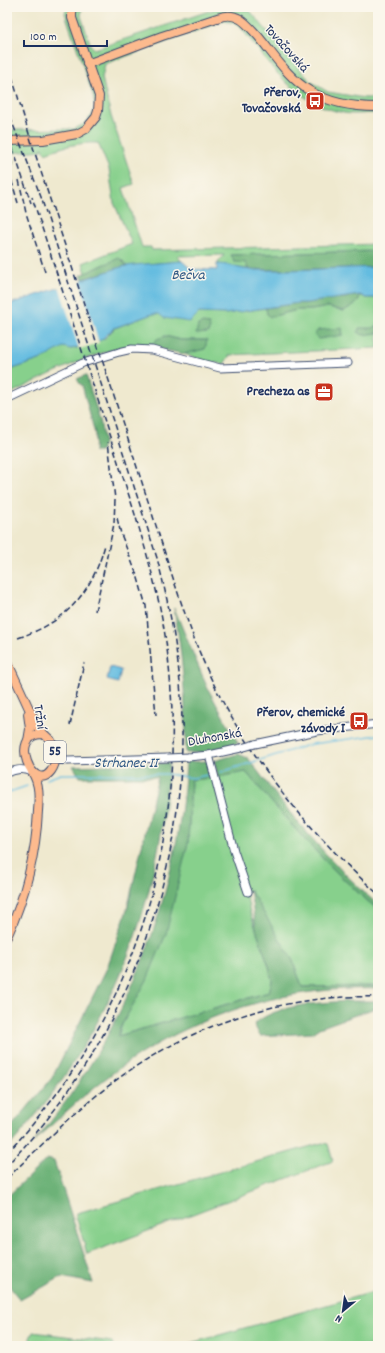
<svg xmlns="http://www.w3.org/2000/svg" width="385" height="1353" viewBox="0 0 385 1353" font-family="Dekko,sans-serif">
	<rect width="100%" height="100%" fill="#fbf7ec"/>
	<filter id="ink" filterUnits="userSpaceOnUse"><feTurbulence type="fractalNoise" baseFrequency=".025" numOctaves="2"/><feDisplacementMap in="SourceGraphic" scale="8" xChannelSelector="R" yChannelSelector="G"/><feConvolveMatrix kernelMatrix="1 2 1 2 8 2 1 2 1" color-interpolation-filters="sRGB"/></filter>
	<filter id="wash" filterUnits="userSpaceOnUse"><feTurbulence type="fractalNoise" baseFrequency=".012" numOctaves="4" result="noise"/><feDisplacementMap in="SourceGraphic" scale="16" xChannelSelector="R" yChannelSelector="G"/><feGaussianBlur stdDeviation="0.9" result="paint"/><feColorMatrix in="noise" values="0 0 0 0 0 0 0 0 0 0 0 0 0 0 0 0 0 1.4 0 .05"/><feComposite in="paint" operator="in"/></filter>
	<g filter="url(#wash)">
		<rect width="100%" height="100%" fill="#efe9cf"/>
		<g fill="#87d08c" stroke="#518075">
			<path d="M67 7H82L81 16 91 46 95 49 218 8 233 7 250 11 310 81 328 92 364 98H378V113C367 113 355 115 344 113 294 103 271 66 242 29L234 23 224 21 105 64 102 78 111 116 134 184 123 188 142 247H151L152 250 378 244V251L231 255 246 263 248 269C237 269 229 264 217 264L224 255 177 256 182 261 126 266 123 261 105 264 86 273 83 263 132 244 114 203 109 169 98 143C80 142 62 147 45 153L42 147V150L11 153 14 163 7 166V130L74 129 84 124 92 115 95 107 93 95 65 13Z"/>
			<path d="M360 295 366 298H378V348L230 355 224 364 208 362 184 354 204 349 206 340H181L165 336 150 347C115 338 40 380 7 395V371L42 359 63 346 71 349 77 348 105 338 115 328 152 314 210 313 225 314 266 308 267 314 270 317 297 310H312L328 307 344 311 358 302Z"/>
			<path d="M246 772C287 821 329 869 378 910V986L302 987 293 961 249 890 246 892 250 912 269 966 272 981 269 992 118 1036 188 843 191 780Z"/>
			<path d="M322 1143 328 1144 333 1161 87 1254 76 1216 77 1213Z"/>
			<path d="M373 1292 378 1308V1346H180Z"/>
			<path d="M33 1332 112 1342 113 1346H31L30 1338Z"/>
		</g>
		<g fill="#6db278" stroke="#44706b">
			<path d="M378 251V267L277 270 248 269 246 263 234 262 231 255Z"/>
			<path d="M119 258 123 261 126 266 83 279 81 275Z"/>
			<path d="M360 295 358 302 344 311 328 307 312 310H297L270 317 267 314 266 308 298 303H306L335 298H345L351 296Z"/>
			<path d="M203 323 209 324 210 328 208 333 196 334 198 325Z"/>
			<path d="M378 326V333L363 335 358 332 359 328H372Z"/>
			<path d="M342 328 343 335 319 339 314 335 318 330Z"/>
			<path d="M165 336 181 340H207L205 349 184 354 150 347 157 339Z"/>
			<path d="M86 375 100 420 104 443 100 452H94L95 434 82 385 80 384 77 379Z"/>
			<path d="M174 608 208 689 238 743C227 751 200 753 186 753 186 704 183 657 174 608Z"/>
			<path d="M238 754 248 758C287 811 328 861 378 905V910C329 869 287 821 246 772L218 777 214 761Z"/>
			<path d="M208 761 212 778 191 780 188 843 166 934 147 980 120 1028 118 1036 269 992 272 981 269 966 256 929 250 890 293 961 302 987 378 986V989C282 985 185 1018 109 1076 82 1096 58 1119 34 1142 124 1036 178 902 186 762Z"/>
			<path d="M169 763C159 913 108 1037 7 1149V1132L52 1078 107 968 127 910 158 777H80L73 766Z"/>
			<path d="M349 1001H378V1007L319 1028 312 1033 260 1036 254 1024C278 1004 319 1003 349 1001Z"/>
			<path d="M47 1159 54 1161 93 1283 61 1277 20 1300 7 1283V1197Z"/>
		</g>
		<g fill="#63bce0" stroke="#3f769f">
			<path d="M182 261 191 269 217 270V264C229 264 239 269 251 270 293 271 336 268 378 267V298H366L360 295 306 303H298L225 314 199 313 190 322 164 318 159 314H152L114 328 101 340 71 349 63 347 42 359 7 371V305L121 267 134 265Z"/>
			<path d="M110 667 121 670 118 683 107 680Z"/>
		</g>
		<path fill="#efe9cf" d="M81 278 82 282 81 283 99 343 79 349 59 286 57 285Z"/>
		<g fill="none" stroke-linecap="round" stroke-linejoin="round">
			<g stroke="#63bce0" stroke-width="1.5">
				<path d="M221 772 312 744 378 735"/>
				<path d="M47 779 61 774H167L193 778 207 775"/>
				<path d="M7 793 27 786"/>
			</g>
		</g>
	</g>
	<g filter="url(#ink)">
		<g fill="none" stroke-linecap="round" stroke-linejoin="round">
			<defs>
				<g id="minor">
					<path d="M7 399 83 363 119 352 132 349 152 350 220 368 348 363"/>
					<path d="M255 744 317 731 378 724"/>
					<path d="M209 755 234 851 248 892"/>
					<path d="M188 757 209 755 241 748"/>
					<path d="M55 760 68 761 168 758"/>
					<path d="M7 773C16 769 23 768 32 772"/>
				</g>
				<g id="major">
					<path d="M87 64 162 36 217 18C225 15 232 14 240 19 247 23 252 30 258 36 274 55 288 78 310 91 331 104 354 107 378 107"/>
					<path d="M7 141 43 140 77 134 86 129 96 117 98 111 99 96 72 18V7"/>
					<path d="M7 661 38 728 45 735"/>
					<path d="M28 714 30 729 28 741"/>
					<path d="M42 734C56 739 59 760 51 771 33 795 8 734 42 734Z"/>
					<path d="M7 937C25 897 36 855 38 811 39 798 40 784 32 772"/>
				</g>
			</defs>
			<use href="#minor" stroke="#3b4b6f" stroke-width="9"/>
			<use href="#major" stroke="#3b4b6f" stroke-width="10"/>
			<use href="#minor" stroke="#fff" stroke-width="7"/>
			<use href="#major" stroke="#fcba8e" stroke-width="8"/>
			<g stroke="#1b2f5e" stroke-width="1.5" stroke-dasharray="6 3" stroke-linecap="butt">
				<path d="M7 60 32 144 173 578C187 621 202 664 224 704 263 776 318 840 378 894"/>
				<path d="M7 109 41 197 157 558C171 612 181 665 182 720 185 883 121 1048 7 1165"/>
				<path d="M7 131 31 203"/>
				<path d="M9 172 18 203"/>
				<path d="M19 180 26 213 45 272"/>
				<path d="M117 518 121 534 138 578 146 606 156 715"/>
				<path d="M95 611 114 524 115 499 108 442"/>
				<path d="M18 638C29 634 40 630 49 624 79 607 96 578 105 545"/>
				<path d="M70 725 84 663"/>
				<path d="M7 1153C132 1022 187 846 169 667 164 612 149 560 133 508L32 197"/>
				<path d="M7 1178C42 1145 76 1110 115 1081 190 1025 284 993 378 997"/>
			</g>
			<defs>
				<g id="minor-bridge">
					<path d="M241 748 255 744"/>
					<path d="M168 758 188 757"/>
				</g>
			</defs>
			<use href="#minor-bridge" stroke="#3b4b6f" stroke-width="9" stroke-linecap="butt"/>
			<use href="#minor-bridge" stroke="#fff" stroke-width="7"/>
		</g>
	</g>
	<defs>
		<symbol id="bus-square" viewBox="-11 -11 22 22"><rect x="-9" y="-9" width="18" height="18" rx="4" fill="#c8321e" stroke="#fbf7ec"/><path d="M-5-6H5V4H4V6H2V4H-2V6H-4V4H-5ZM-3.5-4V0h7V-4ZM-3.5 1.2v1.5H-2V1.2ZM2 1.2v1.5H3.5V1.2Z" fill="#fff"/></symbol>
		<symbol id="office-square" viewBox="-11 -11 22 22"><rect x="-9" y="-9" width="18" height="18" rx="4" fill="#c8321e" stroke="#fbf7ec"/><path d="M-6-3h4V-5.5h4V-3h4V5H-6ZM-1-4.5V-3h2v-1.5ZM-6 0V1H6V0Z" fill="#fff"/></symbol>
	</defs>
	<g fill-rule="evenodd">
		<use href="#bus-square" x="304" y="90" width="22" height="22"/>
		<use href="#office-square" x="313" y="381" width="22" height="22"/>
		<use href="#bus-square" x="348" y="710" width="22" height="22"/>
	</g>
	<g text-anchor="middle" dominant-baseline="central" stroke-width="3" stroke-linejoin="round" paint-order="stroke">
		<rect fill="#fbf7ec" stroke="#5e6b89" stroke-width="1" x="44" y="741" width="22" height="22" rx="3"/>
		<g font-size="13" font-weight="bold" fill="#1b2f5e">
			<text x="55" y="752">55</text>
		</g>
		<g font-size="14" fill="#1b2f5e" stroke="#fbf7ec">
			<text transform="translate(286 49) rotate(48)">Tovačovská</text>
			<text transform="translate(39 717) rotate(82)">Tržní</text>
			<text transform="translate(215 738) rotate(-10)">Dluhonská</text>
		</g>
		<g font-size="14" font-weight="bold" fill="#1b2f5e" stroke="#fbf7ec" text-anchor="end">
			<text x="301" y="93">Přerov,<tspan x="301" dy="16">Tovačovská</tspan></text>
			<text x="310" y="392">Precheza as</text>
			<text x="345" y="713">Přerov, chemické<tspan x="345" dy="16">závody I</tspan></text>
		</g>
		<g font-size="15" font-style="italic" fill="#315985" stroke="#fbf7ec">
			<text x="188" y="276">Bečva</text>
			<text x="126" y="764">Strhanec II</text>
		</g>
	</g>
	<rect width="385" height="1353" fill="none" stroke="#fbf7ec" stroke-width="24"/>
	<g transform="translate(343 1311) rotate(209)" stroke="#fbf7ec" stroke-width="3" paint-order="stroke">
	<path d="M0-3L7 15L0 10L-7 15Z" fill="#1b2f5e"/>
	<text y="-6" font-size="11" font-weight="bold" text-anchor="middle" fill="#1b2f5e">N</text>
	</g>
	<path d="M24 40v6h83v-6" fill="none" stroke="#1b2f5e" stroke-width="2"/>
	<text x="30" y="40" font-size="12" fill="#1b2f5e" stroke="#fbf7ec" stroke-width="3" paint-order="stroke">100 m</text>
</svg>
